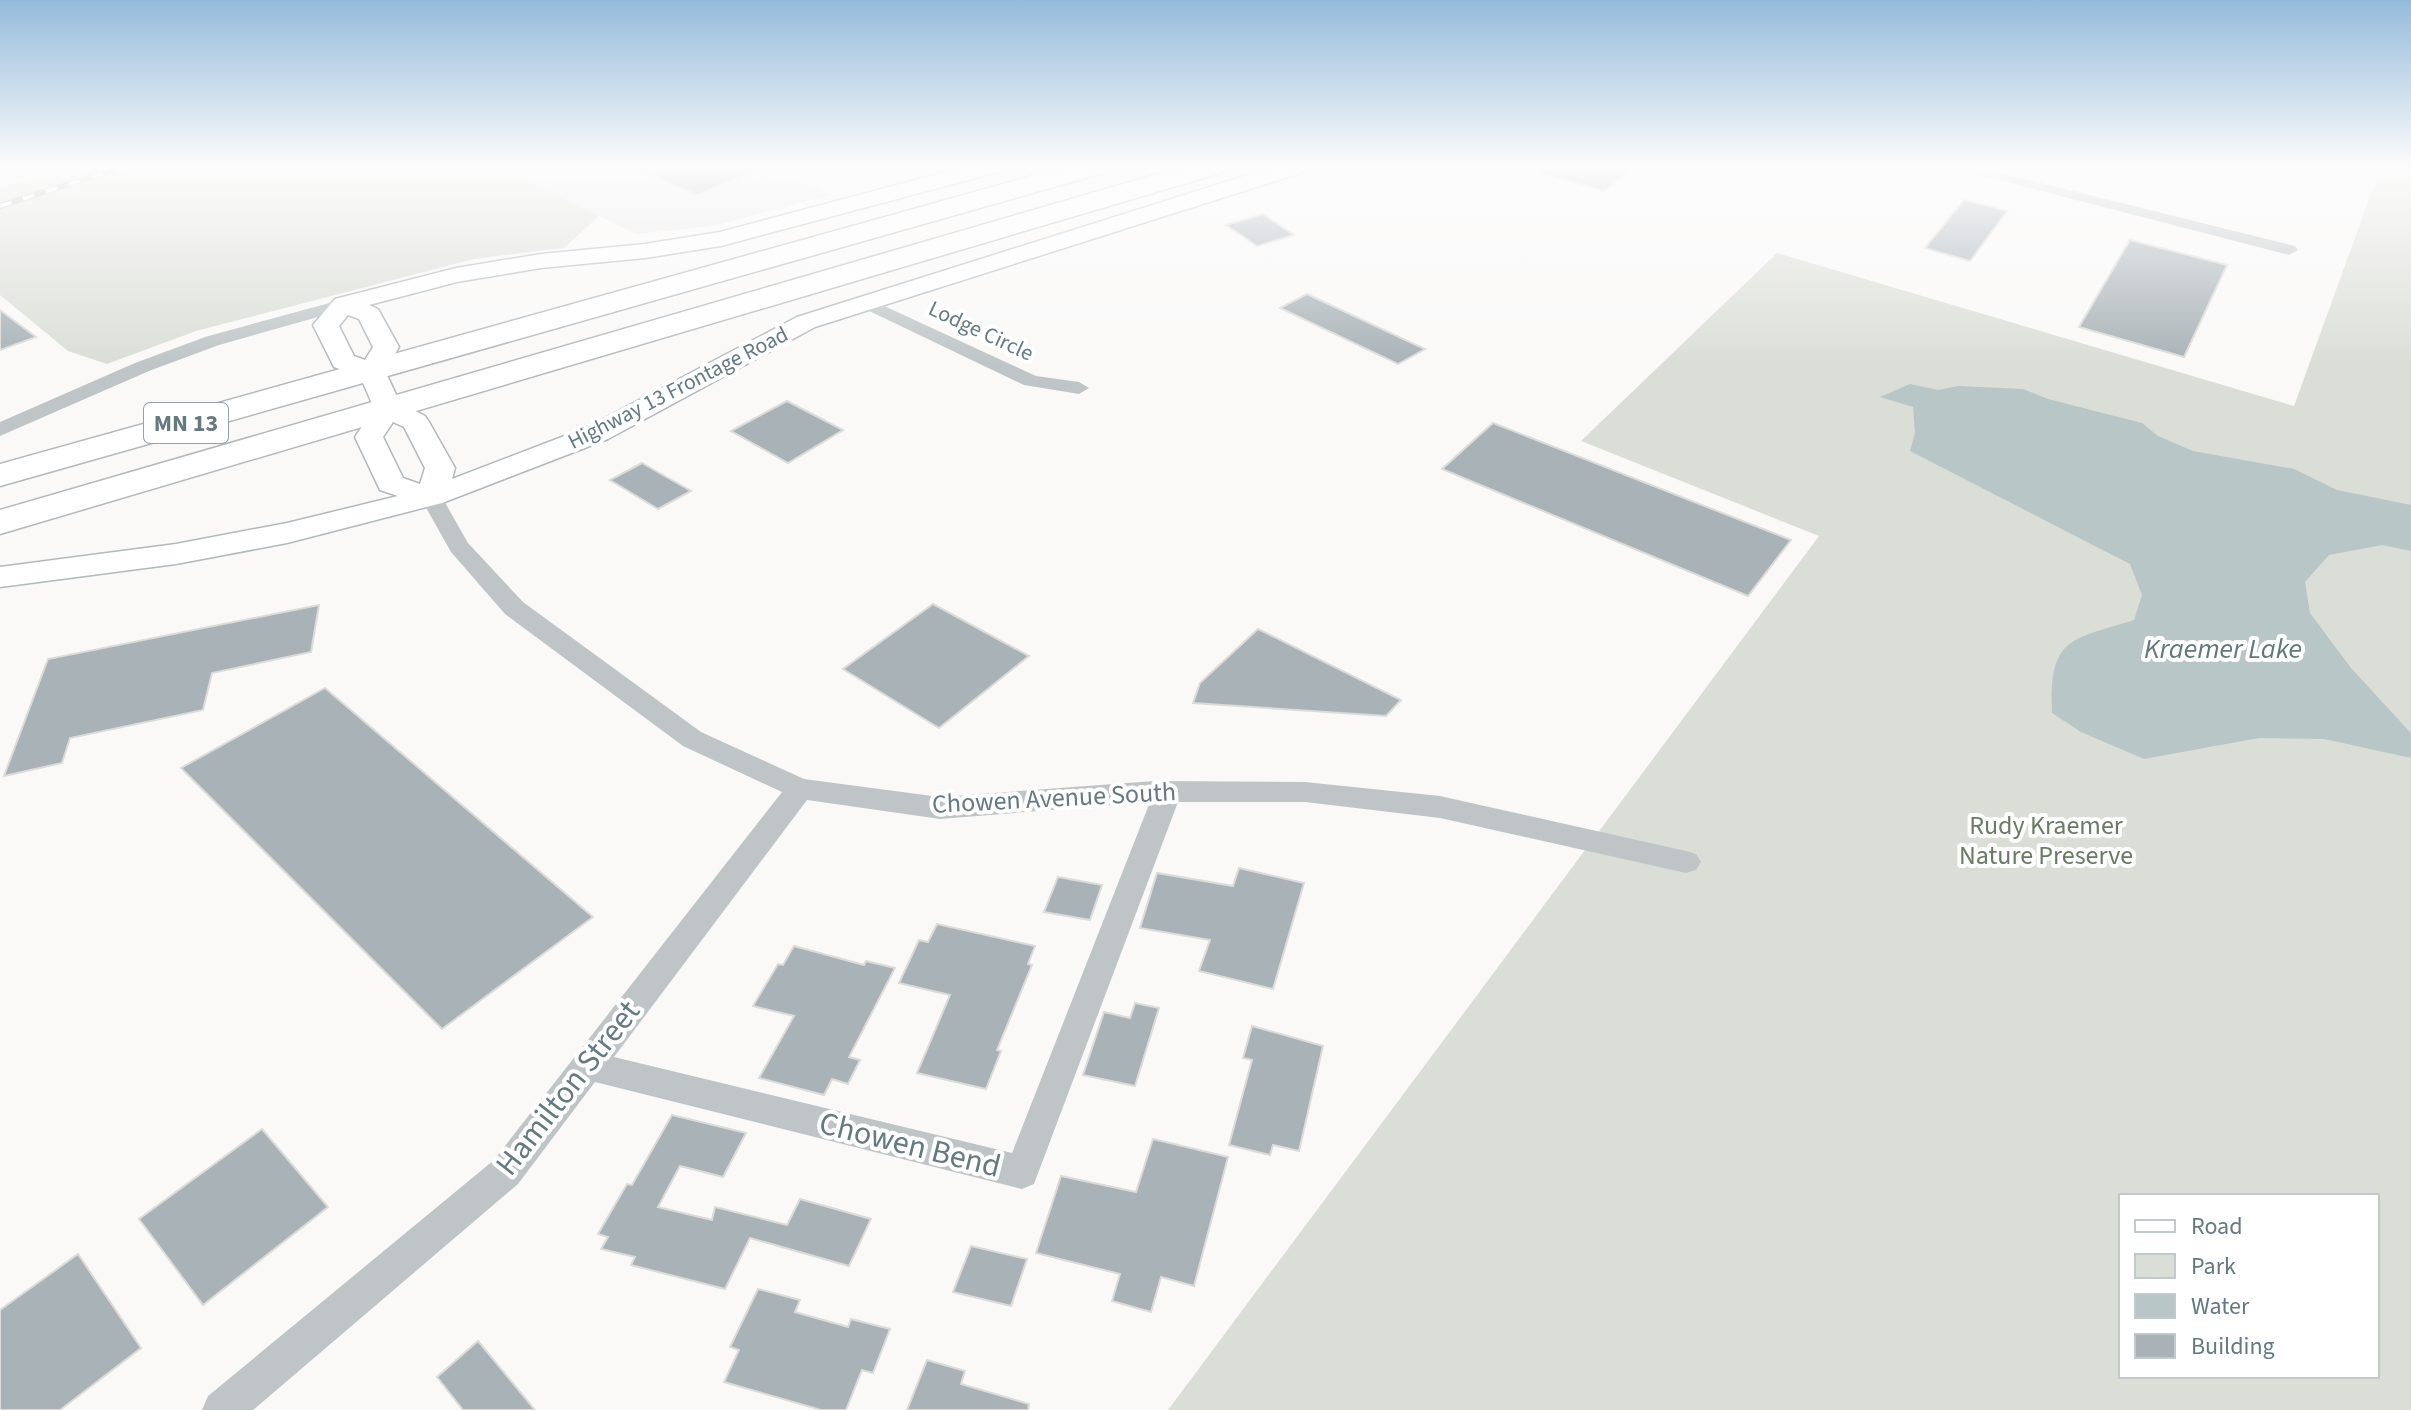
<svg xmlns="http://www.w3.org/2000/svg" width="2411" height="1410" viewBox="0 0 2411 1410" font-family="'Source Sans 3',sans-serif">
	<rect width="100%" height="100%" fill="#faf9f8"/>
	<path fill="#e8e9e9" d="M496 166H773L830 195 713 226 636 234Z"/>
	<g fill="#dbded7" fill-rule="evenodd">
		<path d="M70 166H496L599 216 564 248 474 259 196 331 107 364 68 351 0 295V188Z"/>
		<path d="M2381 166H2411V1410H1168L1819 536 1581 441 1777 253 2294 406ZM2121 1196H2377V1376H2121Z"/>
	</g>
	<path fill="#b8c6c8" d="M1910 384 1938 390 1958 386 2023 389 2048 399 2142 423 2158 436 2193 451 2294 469 2337 490 2411 505V551L2382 545 2329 555 2305 582 2310 613 2351 668 2411 733V758L2324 739 2259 738 2144 759 2081 732 2052 713C2049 636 2071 640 2134 620L2142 595 2130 564 1910 451 1915 433 1913 407 1880 397Z"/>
	<g fill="#a8b2b7" stroke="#dcdbda" stroke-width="2">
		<path d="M631 166H764L765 167 697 195Z"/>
		<path d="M1542 166H1635L1604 191 1541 173Z"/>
		<path d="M1964 200 2007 211 1970 261 1925 248Z"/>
		<path d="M1263 214 1294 235 1257 246 1226 225Z"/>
		<path d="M2130 240 2227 265 2184 357 2079 327Z"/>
		<path d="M1307 294 1425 349 1398 364 1280 308Z"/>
		<path d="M0 310 36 337 0 350Z"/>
		<path d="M787 401 843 430 788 463 731 431Z"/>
		<path d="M1493 423 1791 540 1748 596 1442 469Z"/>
		<path d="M642 463 668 478 691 491 658 509 610 480Z"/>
		<path d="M933 604 1029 656 939 728 843 669Z"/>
		<path d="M319 605 311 652 212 673 203 710 70 738 62 763 4 776 48 659Z"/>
		<path d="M1258 629 1401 700 1386 716 1193 703 1200 683Z"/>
		<path d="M325 688 593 917 442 1029 181 768Z"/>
		<path d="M1239 868 1304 883 1273 989 1199 971 1210 940 1140 928 1157 873 1233 886Z"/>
		<path d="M1058 877 1102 885 1090 920 1044 912Z"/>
		<path d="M937 924 1035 946 1028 964 1032 965 997 1050 1001 1051 986 1089 917 1073 950 995 899 983 919 940 928 942Z"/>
		<path d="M794 946 864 965 866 961 895 968 849 1057 860 1060 848 1084 832 1079 824 1095 759 1078 794 1016 753 1006 778 964 783 965Z"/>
		<path d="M1135 1003 1159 1008 1135 1086 1083 1075 1104 1012 1130 1018Z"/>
		<path d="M1252 1026 1323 1046 1299 1151 1273 1145 1270 1155 1229 1145 1252 1060 1243 1058Z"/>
		<path d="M672 1115 746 1133 723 1177 680 1166 658 1207 712 1220 715 1207 787 1225 800 1199 871 1219 849 1266 750 1238 725 1289 631 1265 635 1257 601 1249 608 1237 598 1234 627 1184 632 1185Z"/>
		<path d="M262 1129 328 1207 203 1305 139 1219Z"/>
		<path d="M1153 1139 1228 1157 1194 1286 1161 1277 1151 1312 1112 1301 1120 1274 1036 1253 1061 1176 1136 1192Z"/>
		<path d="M971 1246 1027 1259 1011 1306 953 1292Z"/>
		<path d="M78 1254 141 1348 60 1410H0V1310Z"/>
		<path d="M758 1289 800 1300 795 1312 848 1327 851 1319 890 1329 873 1373 862 1370 846 1410H821L724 1382 739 1350 730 1347Z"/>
		<path d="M478 1341 535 1410H463L437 1377Z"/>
		<path d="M927 1360 965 1371 961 1384 1029 1404 1028 1410H907Z"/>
	</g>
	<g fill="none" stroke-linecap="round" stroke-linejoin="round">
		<defs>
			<path id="secondary" d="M968 166H1004L1002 171 721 246 645 258 541 268 457 282 369 305 378 309 399 347 385 371 400 403 425 416 429 422 455 468 452 479 588 427 797 317 1276 166H1309L1307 171 815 327 608 439 442 503 287 543 176 564 0 587V567L176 544 287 523 398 496 380 490 355 437 374 408 360 376 334 367 313 325 335 299 456 268 541 254 645 244 720 232ZM348 315 359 319 373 347 365 360 354 356 339 326ZM393 422 404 427 425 468 420 484 403 478 383 437Z"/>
			<g id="highway">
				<path d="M1067 166H1111L1107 172 0 486V464Z"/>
				<path d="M1185 166H1228L1224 172 0 534V510Z"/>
			</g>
		</defs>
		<use href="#secondary" stroke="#b1b9bc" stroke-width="3"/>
		<use href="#highway" stroke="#b3b8bb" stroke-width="3"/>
		<g fill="#bfc5c7" fill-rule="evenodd">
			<path d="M1945 166H1972L2295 246 2298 250 2289 255Z"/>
			<path d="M867 298 1036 376 1079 382 1089 388 1079 394 1024 385 861 307 858 303Z"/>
			<path d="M344 299 350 300 353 304 350 308 219 345 149 371 0 436V422L135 363 205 337Z"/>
			<path d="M431 490 439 492 468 543 523 602 701 732 804 779 940 797 1154 781 1305 782 1440 796 1686 851 1696 854 1701 862 1696 870 1686 873 1440 818 1305 802H1178L1034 1184 1022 1189 595 1082 518 1184 253 1410H202L208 1396 494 1160 782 792 683 746 505 614 451 552 420 497ZM807 800 940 819 1150 802 1012 1153 614 1057Z"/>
		</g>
		<use href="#secondary" fill="#fff" fill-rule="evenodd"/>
		<use href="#highway" fill="#fff" fill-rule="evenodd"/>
		<defs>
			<path id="rail" d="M0 206 126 166"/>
		</defs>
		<use href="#rail" stroke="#a1aaae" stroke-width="6"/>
		<use href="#rail" stroke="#fff" stroke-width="4" stroke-dasharray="12" stroke-linecap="butt"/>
	</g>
	<linearGradient id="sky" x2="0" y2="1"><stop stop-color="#95bbdb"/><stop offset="0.46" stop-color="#fdfcfc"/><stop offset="1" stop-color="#fdfcfc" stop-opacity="0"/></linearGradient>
	<rect width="2411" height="364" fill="url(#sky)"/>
	<g text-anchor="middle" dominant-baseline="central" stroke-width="8" stroke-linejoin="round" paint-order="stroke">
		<g font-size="22" fill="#667981" stroke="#fff">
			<text transform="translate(981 331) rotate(25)">Lodge Circle</text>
			<text transform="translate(678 388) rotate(-27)">Highway 13 Frontage Road</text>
		</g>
		<rect fill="#fff" stroke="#94a1a7" stroke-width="2" x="144" y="403" width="84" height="40" rx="6"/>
		<g font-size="24" font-weight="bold" fill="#667981">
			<text x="186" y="423">MN 13</text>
		</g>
		<g font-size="26" fill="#667981" stroke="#fff">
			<text transform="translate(1054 798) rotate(-3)">Chowen Avenue South</text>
		</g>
		<g font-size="26" fill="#6b7a65" stroke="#fff">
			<text x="2046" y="825">Rudy Kraemer<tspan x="2046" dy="30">Nature Preserve</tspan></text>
		</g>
		<g font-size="28" font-style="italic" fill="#60787b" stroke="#fff">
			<text x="2223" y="649">Kraemer Lake</text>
		</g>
		<g font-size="32" fill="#667981" stroke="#fff">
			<text transform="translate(568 1088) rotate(-52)">Hamilton Street</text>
			<text transform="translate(910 1145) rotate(14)">Chowen Bend</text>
		</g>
	</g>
	<rect x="2119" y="1194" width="260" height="184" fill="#ffffff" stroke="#c2c9cd" stroke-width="2"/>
	<rect x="2135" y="1220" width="40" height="12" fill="#ffffff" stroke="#c2c9cd" stroke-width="2"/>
	<text x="2191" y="1234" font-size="24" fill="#667981">Road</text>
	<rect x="2135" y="1254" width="40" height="24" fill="#dbded7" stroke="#c2c9cd" stroke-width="2"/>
	<text x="2191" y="1274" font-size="24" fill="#667981">Park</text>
	<rect x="2135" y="1294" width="40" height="24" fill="#b8c6c8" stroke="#c2c9cd" stroke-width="2"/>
	<text x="2191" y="1314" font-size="24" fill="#667981">Water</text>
	<rect x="2135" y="1334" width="40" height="24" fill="#a8b2b7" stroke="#c2c9cd" stroke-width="2"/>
	<text x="2191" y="1354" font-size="24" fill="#667981">Building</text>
</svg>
